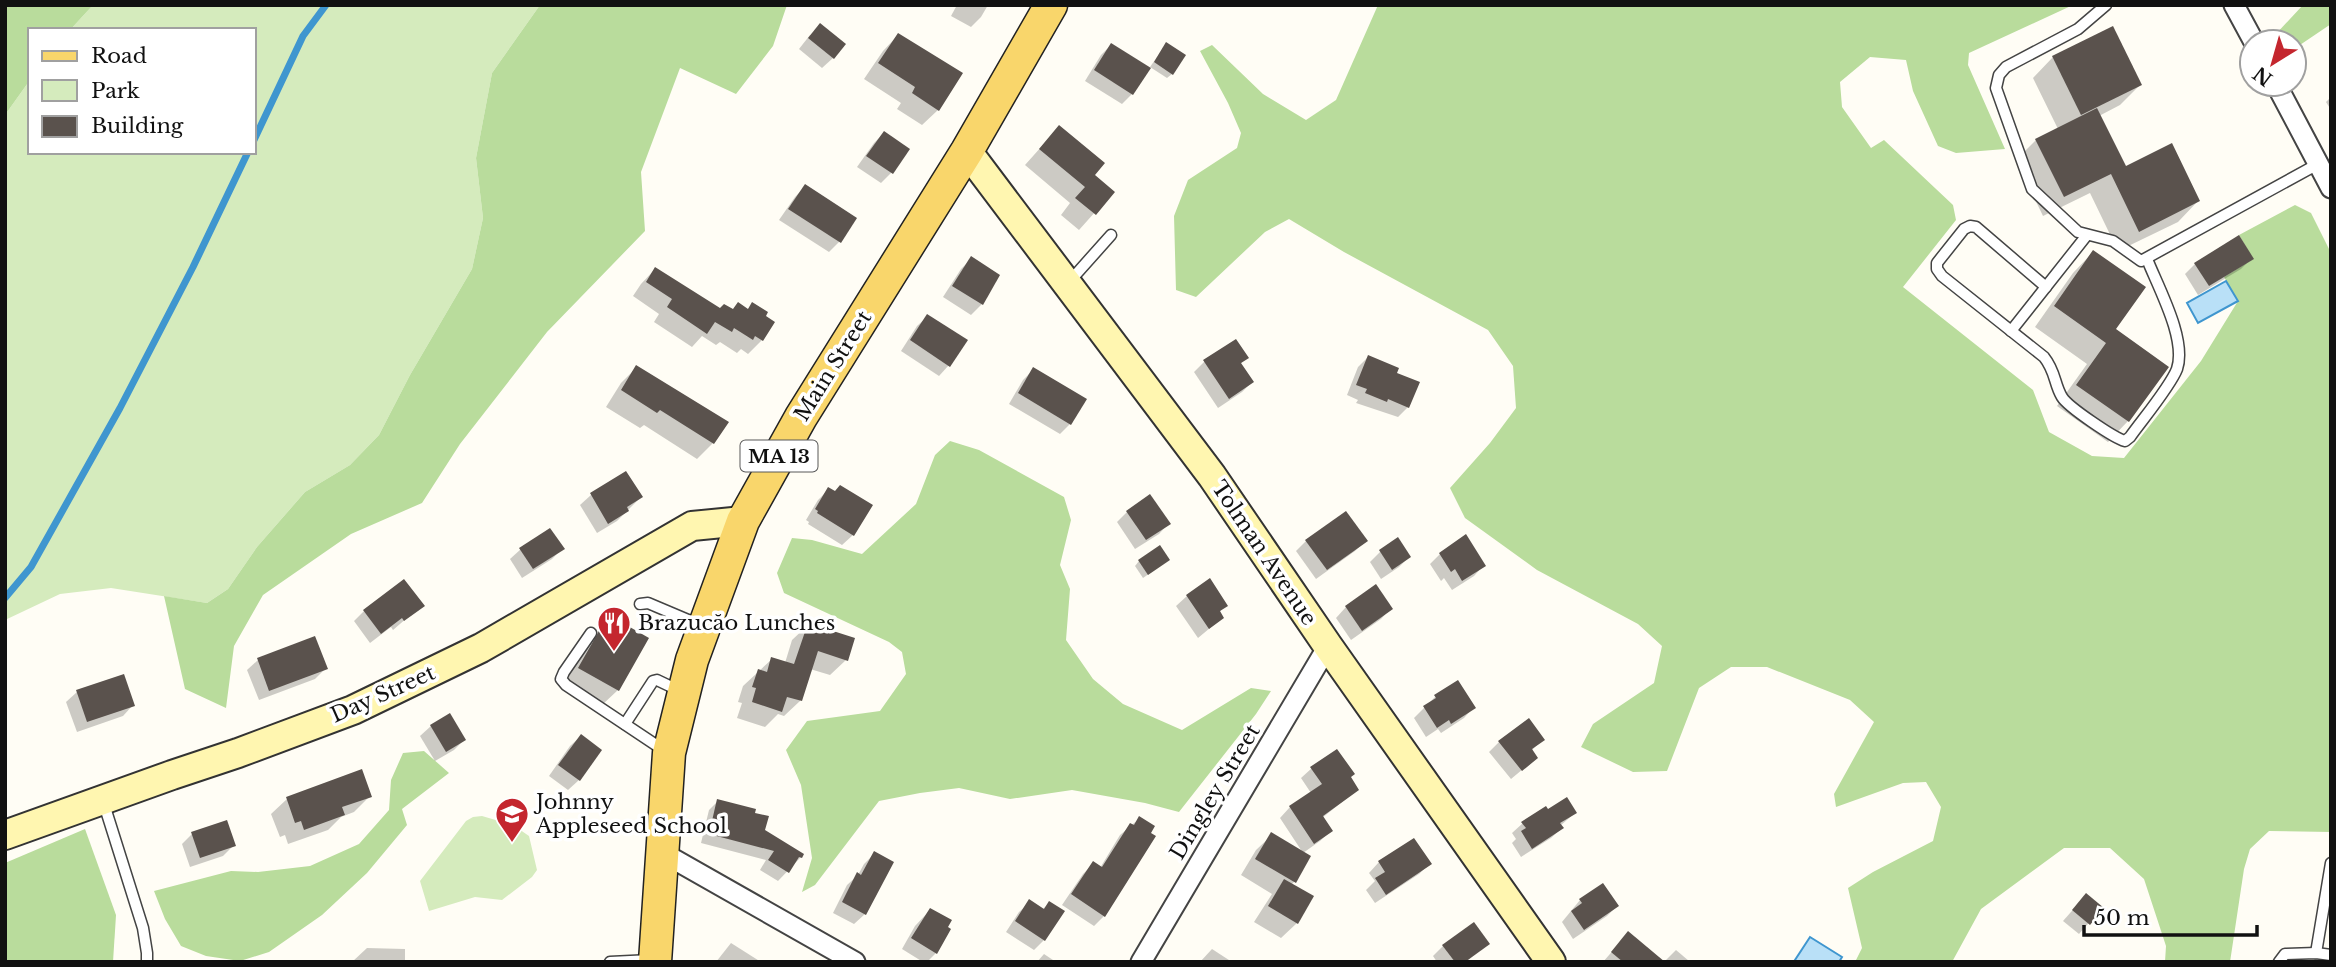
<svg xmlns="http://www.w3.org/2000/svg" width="2336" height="967" viewBox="0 0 2336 967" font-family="'Libre Baskerville',serif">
	<rect width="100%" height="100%" fill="#fffdf5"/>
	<g fill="#d5ebbd">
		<path d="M93 5H540L492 73 476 158 483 218 472 269 410 375 379 435 350 465 305 492 257 547 228 589 207 603 111 588 60 594 5 620V115L30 80V152H254V30H70Z"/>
		<path d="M482 816 513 825 529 836 537 870 532 877 502 900 475 897 429 911 420 881 466 821 473 817Z"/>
	</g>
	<g fill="#b9dc9c">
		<path d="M5 5H93L70 30H30V80L5 115Z"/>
		<path d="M540 5H787L773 46 736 94 680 68 641 172 645 231 547 332 460 444 422 503 351 534 263 595 234 646 226 708 185 689 164 596 207 603 228 589 257 547 305 492 350 465 379 435 410 375 472 269 483 218 476 158 492 73Z"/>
		<path d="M1378 5H2073L1969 53 1968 65 2005 149 1956 153 1938 146 1913 91 1906 60 1870 57 1840 82 1842 107 1871 148 1884 140 1953 205 1956 220 1903 287 2033 390 2049 432 2092 456 2124 458 2201 361 2238 301 2224 277 2253 259 2239 235 2295 205 2311 213 2331 253V832L2269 831 2250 849 2244 869 2230 962H2165L2166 946 2144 879 2110 848H2064L1981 909 1952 962H1855L1862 948 1848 888 1873 872 1933 841 1941 807 1926 782 1903 783 1836 807 1834 794 1874 722 1850 700 1767 667H1731L1699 688 1667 771 1633 772 1581 747 1593 724 1654 683 1662 646 1638 624 1537 570 1465 518 1450 488 1490 443 1516 408 1513 366 1488 330 1344 252 1289 219 1265 232 1196 297 1176 290 1174 216 1188 180 1237 148 1241 133 1228 103 1200 51 1212 45 1263 94 1306 120 1336 100Z"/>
		<path d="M2303 5H2331V24L2294 49V42H2279L2275 35Z"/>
		<path d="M950 441 979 450 1064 497 1071 520 1060 565 1070 589 1066 640 1093 679 1123 704 1182 730 1251 688 1271 691 1256 714 1179 812 1145 803 1072 790 1010 799 959 788 920 793 879 801 815 885 802 892 812 858 801 785 786 750 807 721 880 711 906 674 902 652 889 642 784 593 777 573 792 538 812 540 862 554 916 504 935 455Z"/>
		<path d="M424 751 449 773 402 809 407 825 367 873 322 915 269 952 240 961 206 956 181 946 165 919 154 891 231 871 258 872 310 866 359 844 389 810 391 780 403 753Z"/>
		<path d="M85 829 116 915 113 962H5V863Z"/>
	</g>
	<g fill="#b9e0f7" stroke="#3f96cf" stroke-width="2">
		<path d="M2226 281 2238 301 2198 323 2187 303Z"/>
		<path d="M1810 937 1842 957 1839 962H1798L1795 960Z"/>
	</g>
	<g fill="#0003">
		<path d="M957 5H988L981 17 971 27 951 16Z"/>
		<path d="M810 35 833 58 822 68 799 49Z"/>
		<path d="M898 35 938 110 922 125 897 109 901 103 864 79 883 51Z"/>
		<path d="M1166 44 1172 74 1167 78 1150 67Z"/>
		<path d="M1111 45 1132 94 1122 104 1085 81 1101 55Z"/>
		<path d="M2053 57 2140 85 2120 105 2099 116 2125 168 2198 201 2178 222 2118 251 2090 193 2043 216 2016 160 2036 140 2058 129 2033 78Z"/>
		<path d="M2331 97V110L2326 102Z"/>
		<path d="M1059 127 1093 176 1113 192 1079 230 1061 215 1070 203 1025 165Z"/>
		<path d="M884 133 908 149 891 173 881 183 857 167 874 143Z"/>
		<path d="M805 187 854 219 839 242 829 252 779 220 795 197Z"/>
		<path d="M2093 252 2114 330 2128 421 2108 442 2057 406 2087 364 2035 327 2073 273Z"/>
		<path d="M971 259 998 276 982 304 971 315 943 297 961 269Z"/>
		<path d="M2251 259 2241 269 2198 295 2185 274 2195 264Z"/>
		<path d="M655 269 720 310H747L753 304 762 340 748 354 741 349 737 353 720 342 716 345 702 336 692 347 654 322 659 314 633 296 641 284Z"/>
		<path d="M928 316 949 365 939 376 901 351 917 326Z"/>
		<path d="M1247 357 1240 364 1252 382 1242 392 1218 408 1194 372 1204 362Z"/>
		<path d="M1368 357 1395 374 1408 407 1398 417 1356 403 1358 400 1347 395 1358 367Z"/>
		<path d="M637 367 713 443 697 459 644 425 640 428 606 407 621 383Z"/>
		<path d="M1034 369 1070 424 1060 434 1009 404 1023 380Z"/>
		<path d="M626 473 641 497 617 521 597 533 580 505 591 495Z"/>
		<path d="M829 489 834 493 853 535 842 545 808 524 809 522 806 520 818 500Z"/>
		<path d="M1127 512 1169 523 1159 534 1135 549 1117 522Z"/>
		<path d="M1398 539 1409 557 1399 567 1381 579 1370 562 1380 552Z"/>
		<path d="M1306 541H1365L1355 551 1316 579 1296 551Z"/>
		<path d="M521 549H562L552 559 522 578 510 559Z"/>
		<path d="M1440 554 1484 565 1474 576 1452 590 1444 578 1441 581 1430 564Z"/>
		<path d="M1139 561 1163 564 1143 578 1135 566Z"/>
		<path d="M1187 596 1226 605 1218 613 1222 618 1198 638 1176 606Z"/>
		<path d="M422 605 393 630 391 627 370 643 354 621 364 611Z"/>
		<path d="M1346 607 1391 608 1381 619 1351 640 1336 618Z"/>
		<path d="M622 624 618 690 602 705 564 684 588 641 604 626 614 632Z"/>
		<path d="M808 625 846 660 830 675 810 669 800 701 784 716 778 714 765 727 737 718 742 703 738 702 743 686 772 659 785 663 792 640Z"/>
		<path d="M258 660 326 668 315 679 259 700 247 670Z"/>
		<path d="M123 676 133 705 123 716 77 732 66 702 77 692Z"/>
		<path d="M1435 697 1474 707 1464 718 1441 733 1438 729 1426 737 1414 718Z"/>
		<path d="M431 726 464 740 454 750 435 761 420 736Z"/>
		<path d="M581 736 579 780 568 790 549 776 570 746Z"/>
		<path d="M1542 740 1531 751 1536 758 1511 779 1489 752 1499 742Z"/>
		<path d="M1312 768 1349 778 1357 790 1322 818 1331 831 1320 841 1303 853 1294 882 1291 885 1297 923 1281 938 1254 922 1272 894 1241 875 1256 850 1272 835 1303 853 1280 818 1290 807 1311 793 1301 778Z"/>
		<path d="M370 796 354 812 341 817 328 830 288 844 285 835 280 837 271 814 287 799Z"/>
		<path d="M718 801 801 857 778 881 760 870 766 860 701 843 709 810Z"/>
		<path d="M1548 811 1575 813 1560 826 1562 828 1551 838 1521 857 1512 843 1516 839 1512 833 1523 823Z"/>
		<path d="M1140 818 1104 916 1094 926 1062 905 1083 874 1093 864 1100 868 1120 835Z"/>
		<path d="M192 834 234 845 223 856 190 867 182 844Z"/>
		<path d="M874 854 865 914 854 924 833 913 847 885 858 875 864 864Z"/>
		<path d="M1379 862 1429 864 1419 874 1375 903 1366 890 1375 881 1369 873Z"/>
		<path d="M2086 895 2102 908 2079 934 2063 921Z"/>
		<path d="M1580 900 1617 906 1607 916 1573 939 1562 922Z"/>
		<path d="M1030 902 1042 910 1049 903 1044 940 1034 950 1006 932 1019 912Z"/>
		<path d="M930 910 936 953 927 962H923L902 949 915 926Z"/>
		<path d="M1628 933 1662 962H1603Z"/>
		<path d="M731 943 761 962H716Z"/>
		<path d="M1488 943 1466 962H1437L1433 956 1443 946Z"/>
		<path d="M367 948 405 949V962H352Z"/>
		<path d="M1212 949 1232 962H1200Z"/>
		<path d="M1676 950 1689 961V962H1664Z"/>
		<path d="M1044 954 1056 962H1037Z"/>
	</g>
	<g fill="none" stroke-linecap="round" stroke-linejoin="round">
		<g stroke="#3f96cf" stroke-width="7">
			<path d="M254 140 303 36 326 5"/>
			<path d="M5 598 31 567 120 408 193 267 248 152"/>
		</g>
	</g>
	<g fill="#5a524d">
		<path d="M820 23 846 44 834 59 808 38Z"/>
		<path d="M2113 26 2142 85 2081 115 2052 56Z"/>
		<path d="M898 33 963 73 939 111 912 93 915 87 878 63Z"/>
		<path d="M1166 42 1186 55 1173 75 1154 62Z"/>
		<path d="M1111 43 1151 68 1133 95 1094 70Z"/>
		<path d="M2097 108 2126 166 2172 143 2200 201 2139 232 2111 174 2064 197 2035 139Z"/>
		<path d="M1059 125 1105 163 1095 175 1115 192 1096 215 1075 198 1085 187 1039 149Z"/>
		<path d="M884 131 910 149 893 174 866 156Z"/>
		<path d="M805 184 857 218 841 243 788 209Z"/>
		<path d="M2239 235 2254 259 2209 286 2194 263Z"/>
		<path d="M2093 250 2146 287 2116 329 2169 367 2129 422 2076 385 2106 343 2054 306Z"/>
		<path d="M971 256 1000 275 983 305 952 286Z"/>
		<path d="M655 267 720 308 724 304 733 309 738 302 748 309 752 302 768 312 766 316 775 322 763 341 755 336 753 340 734 328 732 332 715 322 707 334 667 307 672 299 646 282Z"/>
		<path d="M927 314 968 340 950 367 910 340Z"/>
		<path d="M1236 339 1249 358 1241 363 1254 382 1229 399 1203 360Z"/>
		<path d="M1368 355 1399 368 1397 373 1420 382 1409 408 1388 399 1387 402 1365 393 1367 389 1356 385Z"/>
		<path d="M636 365 729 422 714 444 660 410 657 413 621 390Z"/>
		<path d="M1033 367 1087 399 1071 425 1018 393Z"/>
		<path d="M626 471 643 497 627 507 629 511 608 524 590 493Z"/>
		<path d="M840 485 873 505 854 536 817 513 818 511 815 509 828 487 835 491Z"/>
		<path d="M1150 494 1171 524 1146 540 1126 511Z"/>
		<path d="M1346 511 1368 541 1327 570 1305 540Z"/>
		<path d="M550 528 565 549 533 569 519 548Z"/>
		<path d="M1466 534 1486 566 1462 581 1455 569 1451 572 1439 553Z"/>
		<path d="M1398 537 1411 557 1392 570 1379 550Z"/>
		<path d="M1160 545 1170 560 1148 575 1138 560Z"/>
		<path d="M1210 578 1228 606 1220 611 1224 618 1209 629 1186 595Z"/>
		<path d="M404 579 425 606 404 621 402 618 381 634 363 610Z"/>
		<path d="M1376 584 1393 609 1362 631 1345 606Z"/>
		<path d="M621 622 649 638 619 691 578 668 603 624 616 631Z"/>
		<path d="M808 623 855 638 848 661 818 651 802 701 787 697 782 712 752 702 756 688 752 687 758 669 767 672 771 657 794 664Z"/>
		<path d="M315 636 328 669 269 691 257 658Z"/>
		<path d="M124 674 135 706 87 722 76 690Z"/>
		<path d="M1458 680 1476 708 1451 724 1449 720 1437 728 1423 706 1436 698 1434 695Z"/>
		<path d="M450 713 466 740 446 752 430 725Z"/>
		<path d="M1529 718 1545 740 1532 749 1538 758 1522 771 1498 741Z"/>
		<path d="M581 734 602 750 580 781 558 765Z"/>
		<path d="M1337 749 1355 774 1351 777 1359 790 1323 816 1333 831 1314 844 1289 806 1322 784 1310 767Z"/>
		<path d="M362 769 372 797 342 807 345 815 304 830 301 821 295 823 286 797Z"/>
		<path d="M1567 797 1577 813 1560 823 1564 828 1532 849 1521 831 1526 828 1521 822 1546 806 1548 809Z"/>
		<path d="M717 799 756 809 755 813 769 816 765 830 804 854 802 858 799 857 789 873 768 860 774 851 709 834Z"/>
		<path d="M1139 816 1155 826 1151 833 1156 836 1105 917 1071 894 1093 861 1102 867 1130 823 1134 825Z"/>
		<path d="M227 820 236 846 200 858 191 832Z"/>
		<path d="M1271 832 1311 856 1296 883 1255 859Z"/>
		<path d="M1414 838 1432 864 1386 895 1375 878 1385 872 1378 861Z"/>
		<path d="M874 851 894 862 866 915 842 902 857 872 861 875Z"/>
		<path d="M1284 879 1314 896 1298 924 1268 906Z"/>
		<path d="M1603 883 1619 906 1584 930 1571 911 1582 903 1579 899Z"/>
		<path d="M2086 893 2104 908 2090 925 2072 910Z"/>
		<path d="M1029 899 1044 909 1049 901 1065 911 1045 941 1015 921Z"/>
		<path d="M930 908 952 920 948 927 951 929 937 954 911 938Z"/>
		<path d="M1474 922 1490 944 1465 962H1455L1442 945Z"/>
		<path d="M1628 931 1665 962H1623L1611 952Z"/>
	</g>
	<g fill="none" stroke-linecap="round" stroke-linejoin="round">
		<defs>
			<g id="lane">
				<path d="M2106 5 2078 29 2006 67 1999 75 1996 88 2032 189 2078 232 2113 241 2141 261 2318 164"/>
				<path d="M1070 281 1111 235"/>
				<path d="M2046 287 1976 227 1970 226 1964 229 1937 263V269L1942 276 2044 357C2056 372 2054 384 2062 397 2068 407 2114 438 2125 441L2130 437C2142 420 2170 387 2177 369 2187 339 2158 287 2147 259"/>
				<path d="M2011 331 2087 235"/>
				<path d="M640 604 648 603 700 625"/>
				<path d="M591 633 564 672 561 679 566 685 665 751"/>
				<path d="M625 724 653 681 657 680 680 691"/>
				<path d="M103 801 143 928 147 953V962"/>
				<path d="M2316 953 2331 863"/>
				<path d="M610 962 651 960"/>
				<path d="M2279 962 2285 954 2316 953 2331 955"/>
			</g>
			<g id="street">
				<path d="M2234 5 2254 42"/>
				<path d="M2276 84 2331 188"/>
				<path d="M663 853 855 962"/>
				<path d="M1141 962 1328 646"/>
			</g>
			<g id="secondary">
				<path d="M967 151 1212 476 1328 646 1551 962"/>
				<path d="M5 835 172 775 238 753 353 710 481 648 692 526 743 521"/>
			</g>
			<path id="primary" d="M655 962 669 753 692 660 743 521 801 417 967 151 1051 5"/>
		</defs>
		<use href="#lane" stroke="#444" stroke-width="13"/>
		<use href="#street" stroke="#444" stroke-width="23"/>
		<use href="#secondary" stroke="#333" stroke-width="32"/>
		<use href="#primary" stroke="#222" stroke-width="35"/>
		<use href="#lane" stroke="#fff" stroke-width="10"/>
		<use href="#street" stroke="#fff" stroke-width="19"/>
		<use href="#secondary" stroke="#fff6b0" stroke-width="28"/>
		<use href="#primary" stroke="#f9d66b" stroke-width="32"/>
	</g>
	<defs>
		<symbol id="restaurant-pin" viewBox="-11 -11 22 30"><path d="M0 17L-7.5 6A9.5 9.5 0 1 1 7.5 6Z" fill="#c4262e" stroke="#fff"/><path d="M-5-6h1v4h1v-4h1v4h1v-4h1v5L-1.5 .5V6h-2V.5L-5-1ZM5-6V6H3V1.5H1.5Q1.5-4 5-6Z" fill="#fff"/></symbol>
		<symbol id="school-pin" viewBox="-11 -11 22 30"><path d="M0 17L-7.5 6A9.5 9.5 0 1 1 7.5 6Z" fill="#c4262e" stroke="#fff"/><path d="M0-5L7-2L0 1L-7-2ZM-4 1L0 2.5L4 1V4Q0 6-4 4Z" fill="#fff"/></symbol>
	</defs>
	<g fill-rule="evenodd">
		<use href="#restaurant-pin" x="595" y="604" width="38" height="52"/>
		<use href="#school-pin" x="493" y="795" width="38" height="52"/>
	</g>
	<g text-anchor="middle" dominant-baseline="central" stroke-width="7" stroke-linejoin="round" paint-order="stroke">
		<rect fill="#fff" stroke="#585858" stroke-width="2" x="740.5" y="440.5" width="77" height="31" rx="5"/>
		<g font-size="19" font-weight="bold" fill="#111">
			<text x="779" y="456">MA 13</text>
		</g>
		<g font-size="21" fill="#111" stroke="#fff">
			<text transform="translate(833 366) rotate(-58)">Main Street</text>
			<text transform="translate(1264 553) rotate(56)">Tolman Avenue</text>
			<text transform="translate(383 694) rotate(-24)">Day Street</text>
			<text transform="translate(1215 792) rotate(-59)">Dingley Street</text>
		</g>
		<g font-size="21" fill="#111" stroke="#fff" text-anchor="start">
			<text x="638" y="623">Brazucăo Lunches</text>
			<text x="536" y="802">Johnny<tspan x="536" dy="24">Appleseed School</tspan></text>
		</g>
	</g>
	<rect width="2336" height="967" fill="none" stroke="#111111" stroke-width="14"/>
	<rect x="28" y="28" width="228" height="126" fill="#ffffff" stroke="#a0a0a0" stroke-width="2"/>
	<rect x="42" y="51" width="35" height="10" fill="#f9d66b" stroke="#a0a0a0" stroke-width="2"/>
	<text x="91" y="63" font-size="21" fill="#111111">Road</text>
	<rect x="42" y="80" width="35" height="21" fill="#d5ebbd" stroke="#a0a0a0" stroke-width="2"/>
	<text x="91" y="98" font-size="21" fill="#111111">Park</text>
	<rect x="42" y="116" width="35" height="21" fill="#5a524d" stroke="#a0a0a0" stroke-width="2"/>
	<text x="91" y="133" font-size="21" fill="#111111">Building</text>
	<g transform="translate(2273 63) rotate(217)"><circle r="33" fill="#ffffff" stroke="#a0a0a0" stroke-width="2"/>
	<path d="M0-5L12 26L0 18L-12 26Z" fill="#c4262e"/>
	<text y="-10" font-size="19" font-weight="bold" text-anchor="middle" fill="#111111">N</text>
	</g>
	<path d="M2084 925v10h173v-10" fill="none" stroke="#111111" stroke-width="3.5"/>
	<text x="2094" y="925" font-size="21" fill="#111111" stroke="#ffffff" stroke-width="5" paint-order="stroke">50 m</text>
</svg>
